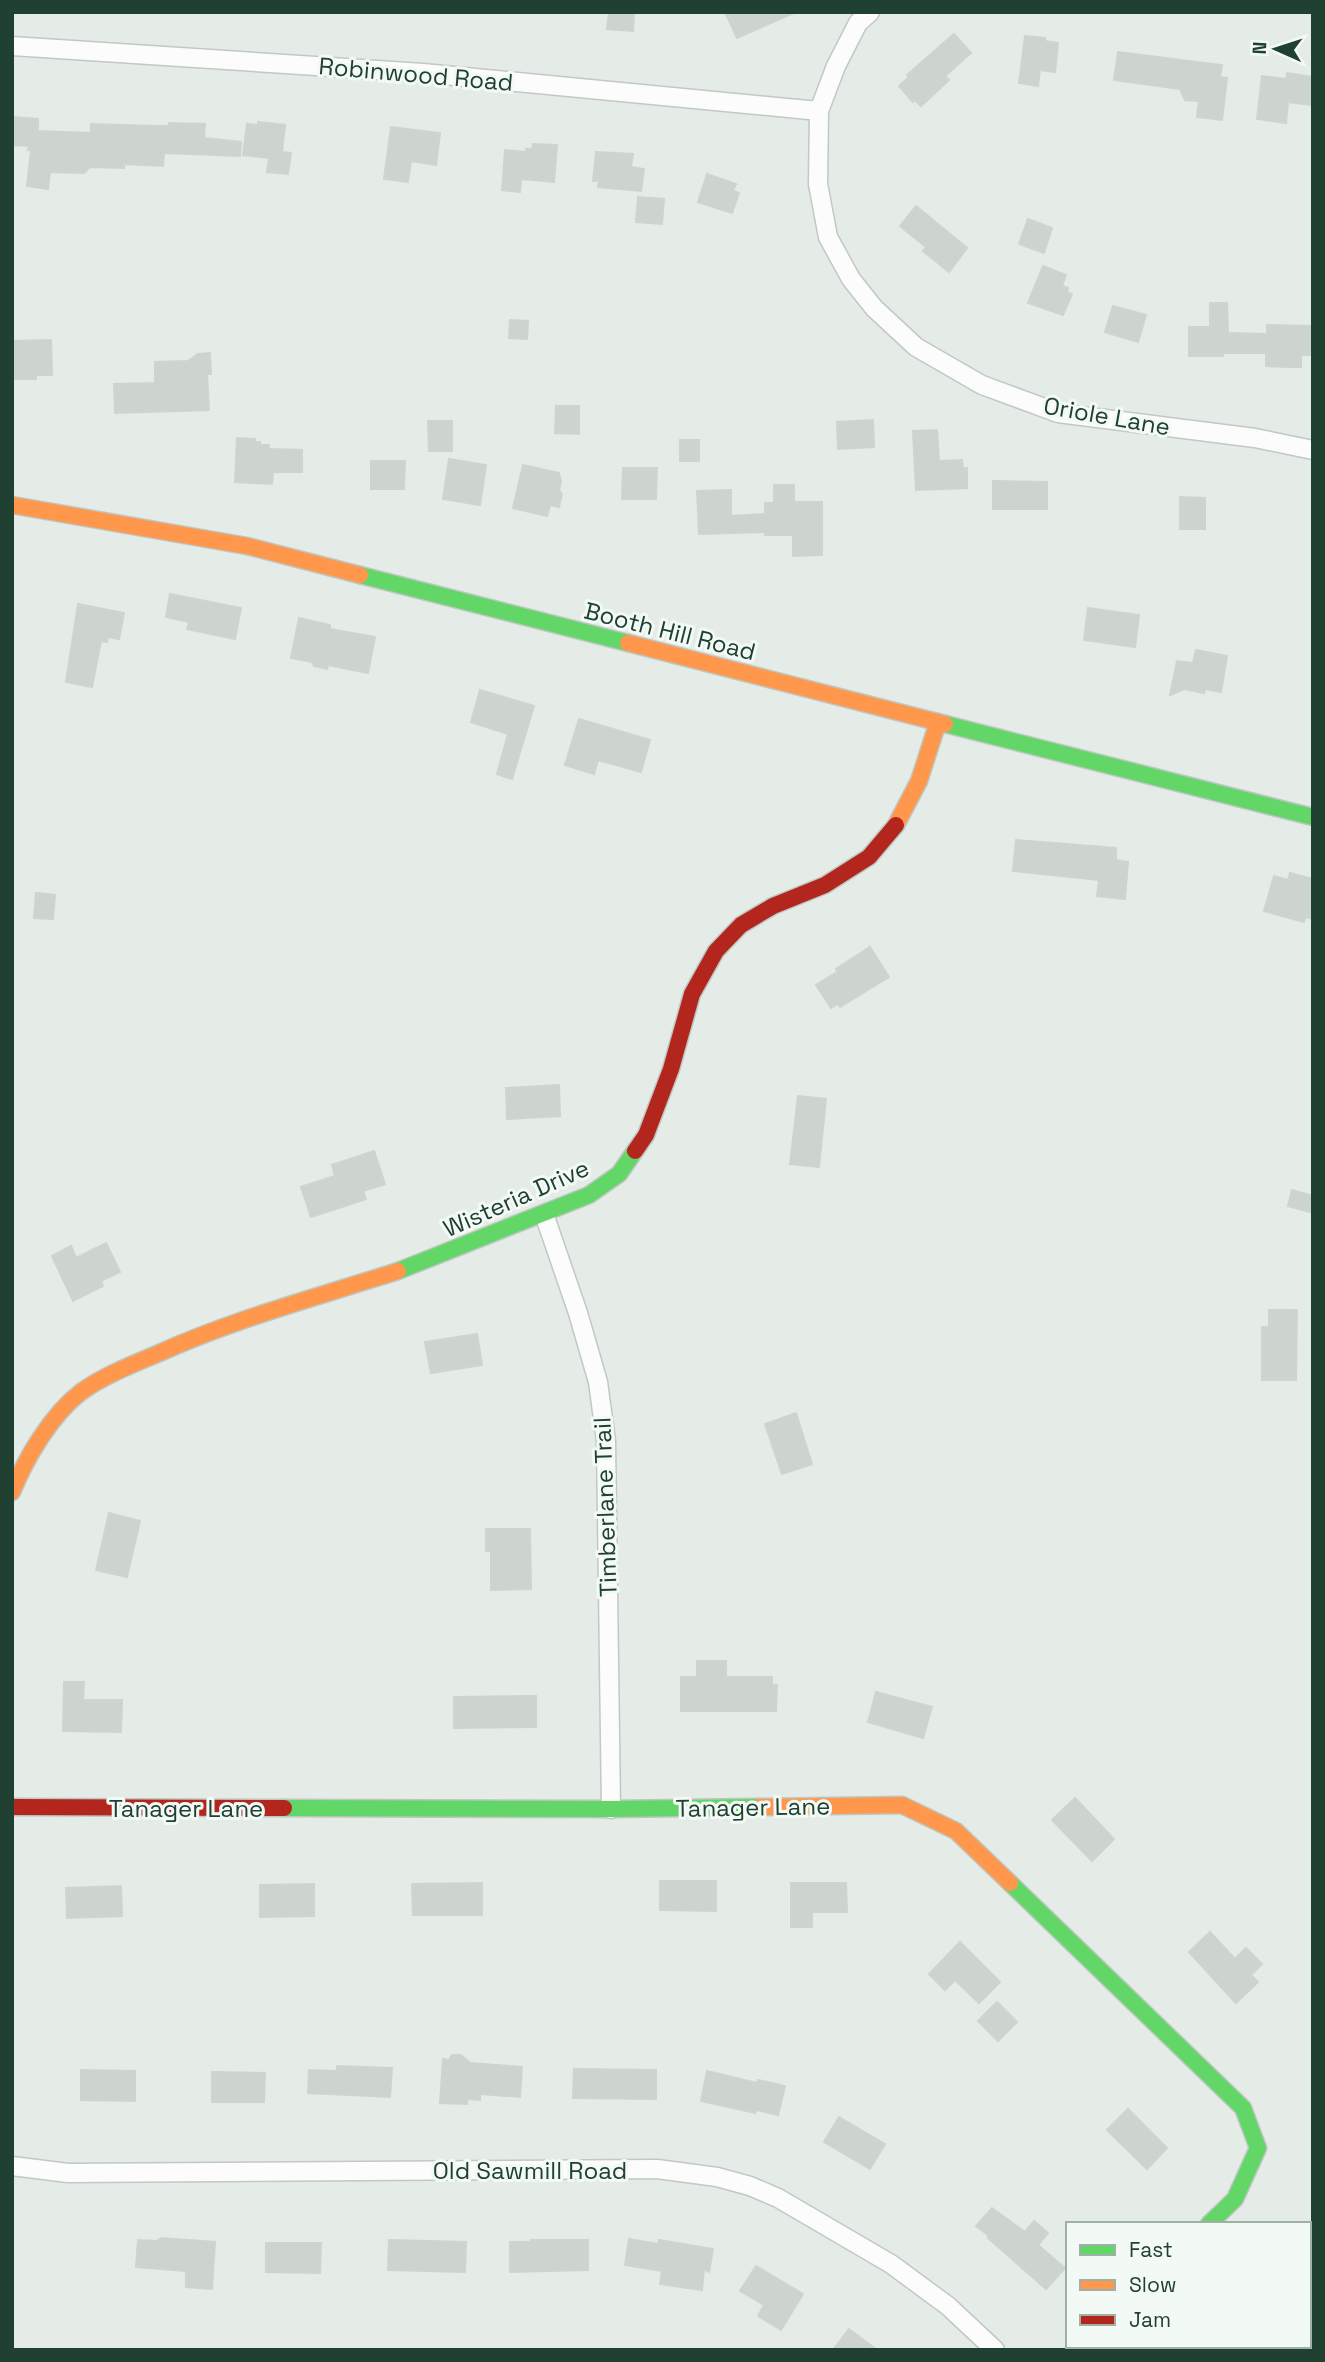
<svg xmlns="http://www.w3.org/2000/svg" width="1325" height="2362" viewBox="0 0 1325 2362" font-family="'Space Grotesk',sans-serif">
	<rect width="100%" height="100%" fill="#e5ebe7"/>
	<g fill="#cdd4d0" stroke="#ced4d0" stroke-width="2">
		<path d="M609 12H634L633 31 607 29Z"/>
		<path d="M725 12H796L737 38Z"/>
		<path d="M954 34 971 53 945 76 949 80 921 106 915 100 913 102 899 86 909 77 907 75Z"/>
		<path d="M1025 36 1045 38V41L1058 43 1055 72 1040 70 1038 86 1019 83Z"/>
		<path d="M1118 52 1222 65 1220 77 1227 78 1222 120 1197 117 1199 101 1185 100 1180 89 1114 80Z"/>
		<path d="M1287 73 1313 77V105L1288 102 1286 123 1257 119 1262 76 1286 79Z"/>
		<path d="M12 117 38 119V131L91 133V124L154 126H169V123L205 124 204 138 241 142 240 156 164 153 163 166 124 164V168L90 167 84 173 50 172 48 189 27 186 31 150H28L29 146 12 145Z"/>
		<path d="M258 122 285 125 282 152 291 153 288 174 267 172 269 158 243 155 247 124 258 125Z"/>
		<path d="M391 127 440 133 436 165 411 161 408 182 384 179Z"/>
		<path d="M533 144 557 145 554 182 521 179 520 192 502 190 505 150 526 152V149H532Z"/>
		<path d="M596 152 633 154 631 167 644 169 641 191 598 187 599 181H593Z"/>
		<path d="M707 174 736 184 733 191 739 193 732 213 698 202Z"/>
		<path d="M638 197 664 199 662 224 636 222Z"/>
		<path d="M916 206 967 248 949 272 923 251 926 247 900 226Z"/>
		<path d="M1028 219 1052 228 1044 253 1019 244Z"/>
		<path d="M1043 266 1066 275 1062 286 1068 288 1067 292 1072 294 1063 315 1028 303Z"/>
		<path d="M1210 303H1227L1228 333 1267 334V325L1310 326V355H1301V367H1288L1266 366V353H1223V356H1189V327H1210Z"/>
		<path d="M1113 306 1146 315 1138 342 1105 332Z"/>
		<path d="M510 320 528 321 527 339 509 338Z"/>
		<path d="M51 340 52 375H36V379H12V341Z"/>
		<path d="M210 353 211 374H207L209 410 115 413 114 384 155 383V362L188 361 198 354Z"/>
		<path d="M556 406H579V434L555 433Z"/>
		<path d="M873 420 874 447 838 449 837 422Z"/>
		<path d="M428 421H452V451H429Z"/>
		<path d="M937 430 939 461 962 460 963 468H967V488L916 490 913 431Z"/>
		<path d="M237 438 255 439V442H260V445H269L268 449 302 450V472H273L272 484 235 482Z"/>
		<rect x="680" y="440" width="19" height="21"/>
		<path d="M449 459 486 465 480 505 443 499Z"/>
		<path d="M371 461H405L404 489H371Z"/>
		<path d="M523 465 559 473 561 481 559 490 562 494 559 507 550 505 547 516 513 508Z"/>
		<path d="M623 468H657L656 499H622Z"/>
		<path d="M993 481 1047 482V509H993Z"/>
		<path d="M774 485H794V502H822V555L793 556V535H765V532L699 534 697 491 731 490V516L765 514V503H774Z"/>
		<path d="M1180 497 1205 498V529H1180Z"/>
		<path d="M170 594 241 608 235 639 187 629 189 622 166 617Z"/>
		<path d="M78 604 124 613 119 639 108 637 107 642 101 641 92 687 66 682Z"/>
		<path d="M1088 608 1139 615 1135 647 1084 640Z"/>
		<path d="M299 618 330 625V629L375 637 368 673 328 665 327 669 314 666 312 662 291 658Z"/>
		<path d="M1196 650 1227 656 1221 692 1205 689 1204 693 1184 689 1170 695 1177 661 1193 663Z"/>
		<path d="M480 690 534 706 512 779 497 774 508 734 471 722Z"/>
		<path d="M579 719 650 740 641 772 598 760 594 774 565 765Z"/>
		<path d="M1016 840 1116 848V860L1128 862 1125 899 1097 896 1099 880 1013 871Z"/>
		<path d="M1290 873 1313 879V919L1305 917 1304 922 1264 911 1274 876 1288 880Z"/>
		<path d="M36 893 55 895 53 919 34 918Z"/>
		<path d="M870 947 889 977 840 1007 838 1004 831 1008 816 985 837 972 836 969Z"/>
		<path d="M559 1085 560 1116 507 1119 506 1088Z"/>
		<path d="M798 1096 826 1099 819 1167 790 1164Z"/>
		<path d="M374 1151 385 1184 363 1191 366 1199 311 1217 301 1187 335 1176 332 1165Z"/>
		<path d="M1292 1190 1313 1196V1213L1288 1206Z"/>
		<path d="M106 1243 120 1272 101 1281 103 1286 73 1301 52 1256 71 1246 76 1258Z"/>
		<path d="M1269 1310H1297L1296 1380H1262V1327H1269Z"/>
		<path d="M477 1334 482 1365 431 1373 425 1342Z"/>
		<path d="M796 1413 812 1464 782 1474 765 1424Z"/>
		<path d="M109 1513 140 1521 127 1577 96 1570Z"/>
		<path d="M486 1529H530L531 1589 491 1590V1551H486Z"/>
		<path d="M697 1661H726V1677H772V1685H777L776 1711H681V1677H697Z"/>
		<path d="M64 1682H84L83 1700H122L121 1732 63 1731Z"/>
		<path d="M876 1692 932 1707 923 1738 868 1722Z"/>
		<path d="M536 1696V1727L454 1728V1697Z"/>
		<path d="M1075 1798 1114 1839 1092 1861 1052 1820Z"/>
		<path d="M660 1881H716V1911L660 1910Z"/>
		<path d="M482 1883V1915H413L412 1884Z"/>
		<path d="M791 1883H846L847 1912H812V1927H791Z"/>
		<path d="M314 1884V1916L260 1917V1885Z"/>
		<path d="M121 1886 122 1916 67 1918 66 1888Z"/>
		<path d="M1210 1932 1235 1959 1246 1948 1262 1964 1251 1975 1258 1982 1236 2003 1189 1952Z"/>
		<path d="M960 1942 1000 1982 979 2003 955 1980 945 1990 929 1974Z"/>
		<path d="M997 2002 1017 2022 998 2041 978 2021Z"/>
		<path d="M452 2055H461L470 2063 522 2067 520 2097 480 2094V2100L467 2099V2104L440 2103 443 2059 449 2060Z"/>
		<path d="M337 2066 392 2068 390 2097 308 2093 309 2070 337 2071Z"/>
		<path d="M574 2069 656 2070V2099L573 2098Z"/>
		<path d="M81 2070 135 2071V2101L81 2100Z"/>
		<path d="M707 2071 757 2083 758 2080 785 2086 778 2115 757 2110 755 2113 701 2101Z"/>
		<path d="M212 2072 265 2073 264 2102H212Z"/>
		<path d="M1128 2109 1167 2148 1147 2169 1107 2130Z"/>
		<path d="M839 2117 885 2144 870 2169 824 2142Z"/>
		<path d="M992 2208 1025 2232 1034 2221 1048 2233 1038 2245 1065 2268 1046 2289 988 2238V2235L976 2226Z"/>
		<path d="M161 2238 215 2242 212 2289 186 2287V2271L136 2267 138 2240 157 2241Z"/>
		<path d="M629 2239 658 2244 659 2240 713 2249 709 2272 704 2269 702 2290 660 2284 662 2271 625 2265Z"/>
		<path d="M389 2240 466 2242 465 2272 388 2270Z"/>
		<path d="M531 2240H588V2270L510 2272V2242H531Z"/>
		<path d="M266 2243H321L320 2273 266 2272Z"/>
		<path d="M756 2266 803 2294 781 2330 758 2316 764 2305 740 2291Z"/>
		<path d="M849 2329 877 2350H833Z"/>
	</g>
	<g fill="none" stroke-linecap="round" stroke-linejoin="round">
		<defs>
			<g id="street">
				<path d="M870 12 858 23 836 66 819 111 818 184 828 237 851 279 874 308 916 347 982 385 1058 413 1255 438 1313 450"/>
				<path d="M12 46 423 73 819 111"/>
				<path d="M544 1214 578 1313 598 1382 606 1441 611 1809"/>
				<path d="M12 2166 68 2173 657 2169 717 2177 750 2186 778 2198 891 2264 948 2306 995 2350"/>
				<path d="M1078 2350 1082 2346"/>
			</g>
			<g id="fast">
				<path d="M360 575 628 643"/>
				<path d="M945 724 1313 817"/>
				<path d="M398 1271 589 1195 619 1174 635 1151"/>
				<path d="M284 1808 611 1809 759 1807"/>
				<path d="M1010 1883 1243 2108 1258 2148 1235 2199 1209 2224"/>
			</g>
			<g id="slow">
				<path d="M12 505 247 546 360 575"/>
				<path d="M628 643 945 724"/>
				<path d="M896 825 919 781 938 722"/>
				<path d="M12 1492C26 1458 51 1415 81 1392 103 1376 131 1365 157 1354 234 1319 317 1297 398 1271"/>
				<path d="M759 1807 902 1805 956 1831 1010 1883"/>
			</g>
			<g id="jam">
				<path d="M635 1151 646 1135 671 1069 692 994 716 951 741 925 773 906 825 885 869 857 896 825"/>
				<path d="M12 1807 284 1808"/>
			</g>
		</defs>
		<use href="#street" stroke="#c2c8c4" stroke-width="21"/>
		<use href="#fast" stroke="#bec7c2" stroke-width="19"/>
		<use href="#slow" stroke="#bec7c2" stroke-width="19"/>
		<use href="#jam" stroke="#bec7c2" stroke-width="19"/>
		<use href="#street" stroke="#fbfcfb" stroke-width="18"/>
		<use href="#fast" stroke="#63d668" stroke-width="16"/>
		<use href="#slow" stroke="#ff974d" stroke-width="16"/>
		<use href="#jam" stroke="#b3261e" stroke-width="16"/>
	</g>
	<g text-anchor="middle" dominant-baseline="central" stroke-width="6" stroke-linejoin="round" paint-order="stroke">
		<g font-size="24" fill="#204031" stroke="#f3faf5">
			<text transform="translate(416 74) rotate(5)">Robinwood Road</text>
			<text transform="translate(1107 416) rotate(10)">Oriole Lane</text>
			<text transform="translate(670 631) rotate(14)">Booth Hill Road</text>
			<text transform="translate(516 1198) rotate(-24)">Wisteria Drive</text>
			<text transform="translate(605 1507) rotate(-92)">Timberlane Trail</text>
			<text transform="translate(753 1807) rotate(-1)">Tanager Lane</text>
			<text x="186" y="1808">Tanager Lane</text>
			<text x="530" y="2170">Old Sawmill Road</text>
		</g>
	</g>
	<rect width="1325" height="2362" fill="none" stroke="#204031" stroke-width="28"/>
	<rect x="1066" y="2222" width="245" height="126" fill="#f3faf5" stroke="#9fb0a7" stroke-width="2"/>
	<rect x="1080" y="2245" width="35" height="10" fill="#63d668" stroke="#9fb0a7" stroke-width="2"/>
	<text x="1129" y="2257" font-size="21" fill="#204031">Fast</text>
	<rect x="1080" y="2280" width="35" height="10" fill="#ff974d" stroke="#9fb0a7" stroke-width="2"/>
	<text x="1129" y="2292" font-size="21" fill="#204031">Slow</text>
	<rect x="1080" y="2315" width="35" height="10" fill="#b3261e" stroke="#9fb0a7" stroke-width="2"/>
	<text x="1129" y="2327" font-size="21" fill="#204031">Jam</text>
	<g transform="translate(1276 49) rotate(273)" stroke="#f3faf5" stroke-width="5" paint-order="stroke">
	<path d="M0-5L12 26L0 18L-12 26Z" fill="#204031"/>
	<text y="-10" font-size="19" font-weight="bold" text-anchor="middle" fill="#204031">N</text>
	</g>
</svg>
